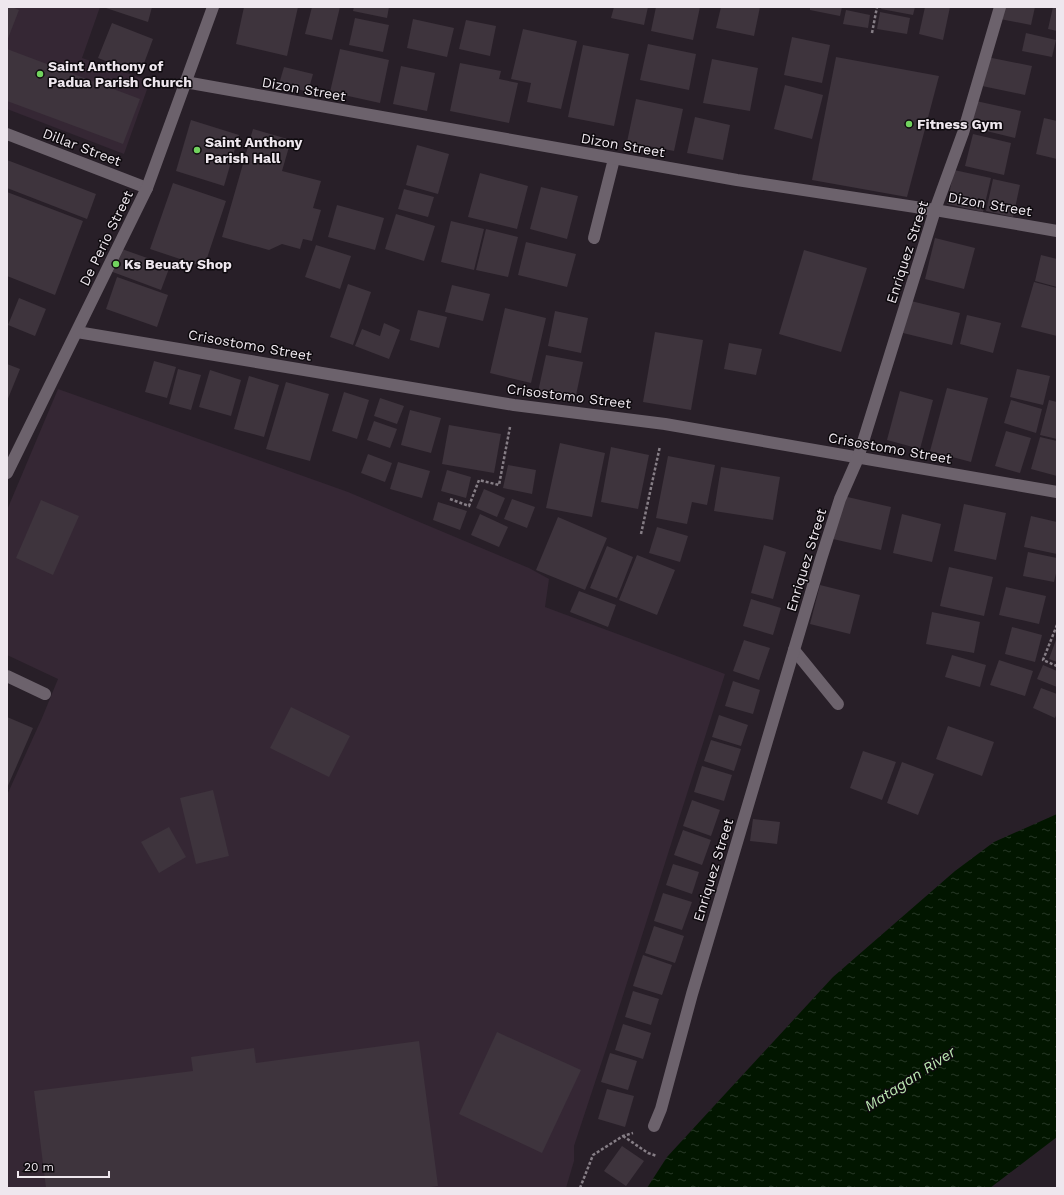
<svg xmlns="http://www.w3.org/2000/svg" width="1064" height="1195" viewBox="0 0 1064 1195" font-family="'Work Sans',sans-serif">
	<defs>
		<pattern id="water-ripples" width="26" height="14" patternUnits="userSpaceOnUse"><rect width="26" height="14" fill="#021600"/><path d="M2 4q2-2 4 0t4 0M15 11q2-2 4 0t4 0" fill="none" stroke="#273826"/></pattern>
	</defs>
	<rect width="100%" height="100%" fill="#281f28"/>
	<g fill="#352734">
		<path d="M7 7H100L82 58 150 81 124 154 7 109Z"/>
		<path d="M58 389 348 492 529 568 549 579 545 607 725 674 606 1049 574 1146V1161L566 1188H7V795L42 718 58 679 7 655V510Z"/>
	</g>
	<path fill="url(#water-ripples)" d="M1057 814V1137L990 1188H647L667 1157 833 977 955 871 994 842Z"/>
	<g fill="#3e343d">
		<path d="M7 7H12L19 10 7 41Z"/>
		<path d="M103 7H152L148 22Z"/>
		<path d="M244 7H298L287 56 236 44Z"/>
		<path d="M312 7H340L332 40 305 34Z"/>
		<path d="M354 7H389L387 18 353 11Z"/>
		<path d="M614 7H648L644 25 611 18Z"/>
		<path d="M656 7H700L693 40 651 31Z"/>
		<path d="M721 7H760L754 36 716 28Z"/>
		<path d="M810 7H842L840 16 810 10Z"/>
		<path d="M882 7H915L913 15 881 9Z"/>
		<path d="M925 7H950L943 40 919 34Z"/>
		<path d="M1003 7H1035L1031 25 1000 19Z"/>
		<path d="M1053 7H1057V31L1048 29Z"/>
		<path d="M846 10 870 15 868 28 843 24Z"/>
		<path d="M880 12 910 18 907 34 877 29Z"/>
		<path d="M355 18 389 25 383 52 349 45Z"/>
		<path d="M413 19 454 28 447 57 407 48Z"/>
		<path d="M466 20 496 26 490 56 459 49Z"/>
		<path d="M112 23 153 39 140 74 98 58Z"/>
		<path d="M523 29 577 41 561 109 527 102 531 83 511 79Z"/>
		<path d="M1026 33 1056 40 1052 57 1022 51Z"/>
		<path d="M792 37 830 45 822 83 784 75Z"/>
		<path d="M648 44 696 54 689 90 640 80Z"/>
		<path d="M583 45 629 54 614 126 568 117Z"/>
		<path d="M7 49 140 99 123 144 7 101Z"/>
		<path d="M340 49 389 60 380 103 330 92Z"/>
		<path d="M836 57 939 76 907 197 812 180Z"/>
		<path d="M987 57 1032 66 1025 95 982 86Z"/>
		<path d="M712 59 758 68 750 111 703 103Z"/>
		<path d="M460 63 501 71 499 79 518 83 509 123 450 111Z"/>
		<path d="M401 66 435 73 427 111 393 104Z"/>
		<path d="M284 67 313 74 308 92 279 84Z"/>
		<path d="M785 85 823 95 812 139 774 129Z"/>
		<path d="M636 99 683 109 674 151 627 142Z"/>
		<path d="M976 101 1021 111 1015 138 970 127Z"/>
		<path d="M695 117 730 125 723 160 687 153Z"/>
		<path d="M1044 118 1057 121V159L1036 154Z"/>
		<path d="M191 120 239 135 224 186 176 171Z"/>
		<path d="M253 129 291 140 282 171 321 181 313 208 321 210 312 241 303 239 300 249 282 244 269 250 222 237Z"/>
		<path d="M973 134 1011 143 1004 175 965 166Z"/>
		<path d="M417 145 449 154 438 194 406 185Z"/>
		<path d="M7 160 96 194 87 219 7 188Z"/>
		<path d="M954 170 991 178 983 212 947 204Z"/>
		<path d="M480 173 528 186 517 229 468 217Z"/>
		<path d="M993 179 1020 185 1013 217 986 211Z"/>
		<path d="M173 183 226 201 204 267 150 249Z"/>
		<path d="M541 187 578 196 567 239 530 229Z"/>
		<path d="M404 189 434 197 428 217 398 209Z"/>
		<path d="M7 192 83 221 55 295 7 276Z"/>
		<path d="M337 205 384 218 375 250 328 237Z"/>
		<path d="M396 214 435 226 424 261 385 249Z"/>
		<path d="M451 221 484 229 474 270 441 262Z"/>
		<path d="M486 229 518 237 508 277 476 270Z"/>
		<path d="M935 238 975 248 964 289 925 279Z"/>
		<path d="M526 242 576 254 567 287 518 275Z"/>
		<path d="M316 245 351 256 340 289 305 277Z"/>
		<path d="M119 248 170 266 161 290 110 271Z"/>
		<path d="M804 250 867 268 841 352 779 334Z"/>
		<path d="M1041 255 1057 259V287L1035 281Z"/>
		<path d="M117 277 168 295 157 327 106 309Z"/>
		<path d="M1034 282 1057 288V336L1021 327Z"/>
		<path d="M348 284 371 292 353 345 330 337Z"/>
		<path d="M452 285 490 294 483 321 445 312Z"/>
		<path d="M19 298 46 309 35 336 8 325Z"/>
		<path d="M911 301 960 313 952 345 903 333Z"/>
		<path d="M505 308 546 318 531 383 490 373Z"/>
		<path d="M418 310 447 317 439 348 410 340Z"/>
		<path d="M555 311 588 318 581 353 548 346Z"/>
		<path d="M967 315 1001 323 993 353 960 344Z"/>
		<path d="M384 323 400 330 389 359 355 346 362 329 380 336Z"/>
		<path d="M655 332 703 340 691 410 643 402Z"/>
		<path d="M729 343 762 349 756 375 724 369Z"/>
		<path d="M546 355 583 362 575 400 538 392Z"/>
		<path d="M154 361 176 367 167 398 145 392Z"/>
		<path d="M7 364 20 369 7 401Z"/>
		<path d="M178 369 201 375 191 410 169 404Z"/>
		<path d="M1017 369 1050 376 1043 405 1010 397Z"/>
		<path d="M210 370 241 380 231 416 199 407Z"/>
		<path d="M249 376 279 385 264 437 234 429Z"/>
		<path d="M286 382 329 394 310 461 266 449Z"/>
		<path d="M947 388 988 398 971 462 930 451Z"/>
		<path d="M900 391 933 400 920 449 887 440Z"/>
		<path d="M344 392 369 400 357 439 332 431Z"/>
		<path d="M380 398 404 406 397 424 374 416Z"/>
		<path d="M1011 400 1042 409 1036 433 1004 423Z"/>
		<path d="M1049 400 1057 402V439L1040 435Z"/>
		<path d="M410 410 441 418 431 453 401 445Z"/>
		<path d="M374 421 397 429 390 448 367 440Z"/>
		<path d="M449 425 501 434 494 473 442 464Z"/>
		<path d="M1006 431 1031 438 1020 473 995 466Z"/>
		<path d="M1040 437 1057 441V476L1031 469Z"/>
		<path d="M560 443 605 453 592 517 546 508Z"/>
		<path d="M611 447 649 455 638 509 601 502Z"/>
		<path d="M368 454 392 463 385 482 361 473Z"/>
		<path d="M668 456 715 465 707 505 692 502 687 524 656 518Z"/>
		<path d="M398 462 430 471 422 498 390 489Z"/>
		<path d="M508 465 536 470 532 494 503 488Z"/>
		<path d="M721 467 780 477 773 520 714 511Z"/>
		<path d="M447 470 471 477 466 498 441 491Z"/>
		<path d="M484 489 505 498 497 517 476 508Z"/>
		<path d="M843 496 891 507 881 550 833 539Z"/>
		<path d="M512 499 535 507 527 528 504 519Z"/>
		<path d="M41 500 79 516 53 575 16 558Z"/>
		<path d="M438 502 467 511 460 530 433 520Z"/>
		<path d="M964 504 1006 513 996 560 954 551Z"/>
		<path d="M480 514 508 527 499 547 471 535Z"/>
		<path d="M902 514 941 524 932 562 893 553Z"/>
		<path d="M1031 516 1057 522V554L1024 547Z"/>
		<path d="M558 517 607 538 585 590 536 570Z"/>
		<path d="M657 527 688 536 680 562 649 553Z"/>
		<path d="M764 545 786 552 773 599 751 593Z"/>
		<path d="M607 546 633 557 617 598 590 588Z"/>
		<path d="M1028 552 1057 558V569L1054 582 1023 576Z"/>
		<path d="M637 555 675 570 657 615 619 600Z"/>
		<path d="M949 567 993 577 984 616 940 606Z"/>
		<path d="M820 585 860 595 850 634 810 624Z"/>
		<path d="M1006 587 1046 596 1039 624 999 615Z"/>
		<path d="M579 591 616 605 608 627 570 612Z"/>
		<path d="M751 599 781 608 773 635 743 626Z"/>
		<path d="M932 612 980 622 974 653 926 644Z"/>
		<path d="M1012 627 1042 635 1035 662 1005 654Z"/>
		<path d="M1057 637V662L1049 659Z"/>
		<path d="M744 640 770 648 759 680 733 671Z"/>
		<path d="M952 655 986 665 980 687 945 677Z"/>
		<path d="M999 660 1033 671 1025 696 990 685Z"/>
		<path d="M1043 665 1057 671V687L1037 679Z"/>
		<path d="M733 681 760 690 753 714 725 706Z"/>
		<path d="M1041 688 1057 694V713L1055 718 1033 708Z"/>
		<path d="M291 707 350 736 329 777 270 748Z"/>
		<path d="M719 715 748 725 741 746 712 737Z"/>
		<path d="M7 717 33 728 7 788Z"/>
		<path d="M948 726 994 742 982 776 936 759Z"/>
		<path d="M711 740 741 749 734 771 704 761Z"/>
		<path d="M863 751 896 762 882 800 850 788Z"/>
		<path d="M902 762 934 774 918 815 887 803Z"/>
		<path d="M702 766 732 775 724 801 694 792Z"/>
		<path d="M213 790 229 856 196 864 180 798Z"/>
		<path d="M692 800 720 810 711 836 683 826Z"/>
		<path d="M753 819 780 822 777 844 750 841Z"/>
		<path d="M169 827 186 857 159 873 141 842Z"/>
		<path d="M683 830 711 840 702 865 674 855Z"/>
		<path d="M673 864 699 872 692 894 666 885Z"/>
		<path d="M663 893 692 902 682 930 654 921Z"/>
		<path d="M654 926 684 936 675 963 645 953Z"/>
		<path d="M643 955 672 965 662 995 633 986Z"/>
		<path d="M633 991 659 999 651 1025 625 1017Z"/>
		<path d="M623 1024 651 1033 643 1059 615 1050Z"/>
		<path d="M497 1032 581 1070 542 1153 459 1114Z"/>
		<path d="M419 1041 438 1186 422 1188H46L34 1091 193 1071 191 1057 254 1048 256 1063Z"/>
		<path d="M610 1053 637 1061 628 1090 601 1082Z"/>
		<path d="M607 1089 634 1096 625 1127 598 1119Z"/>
		<path d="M622 1146 644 1161 626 1186 604 1171Z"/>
	</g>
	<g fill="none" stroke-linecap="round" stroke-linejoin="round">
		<g stroke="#867e86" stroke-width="2.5" stroke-dasharray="3 2" stroke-linecap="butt">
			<path d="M872 33 877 7"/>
			<path d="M450 499 469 506 479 480 499 485 510 427"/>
			<path d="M641 534 660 446"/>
			<path d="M1057 625 1043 660 1057 666"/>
			<path d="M623 1136 648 1153 657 1156"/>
			<path d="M580 1188 593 1155 623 1136 633 1133"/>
		</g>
		<g stroke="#6c626c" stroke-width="12">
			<path d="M594 238 614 159"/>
			<path d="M794 650 838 704"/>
		</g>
		<g stroke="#6c626c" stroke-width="12">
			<path d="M185 82 737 180 935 210 1057 231"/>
			<path d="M7 134 147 188"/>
			<path d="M77 332 514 405 665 424 1057 492"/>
			<path d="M7 473 147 188 213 7"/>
			<path d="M7 676 45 694"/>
			<path d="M654 1126 661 1109 692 994 821 559 840 499 858 458 935 210 963 133 1000 7"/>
		</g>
	</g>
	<g fill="#71d35e" stroke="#0e0a0e" stroke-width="1.5">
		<circle cx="40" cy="74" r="4"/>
		<circle cx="909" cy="124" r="4"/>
		<circle cx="197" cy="150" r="4"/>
		<circle cx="116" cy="264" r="4"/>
	</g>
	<g text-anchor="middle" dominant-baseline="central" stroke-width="3" stroke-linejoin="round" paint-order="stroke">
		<g font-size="14" font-weight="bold" fill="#eee7ee" stroke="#0e0a0e" text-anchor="start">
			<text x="48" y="66">Saint Anthony of<tspan x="48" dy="16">Padua Parish Church</tspan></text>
			<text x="917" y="124">Fitness Gym</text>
			<text x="205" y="142">Saint Anthony<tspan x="205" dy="16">Parish Hall</tspan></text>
			<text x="124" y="264">Ks Beuaty Shop</text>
		</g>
		<g font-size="14" fill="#eee7ee" stroke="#0e0a0e">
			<text transform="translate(304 89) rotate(10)">Dizon Street</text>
			<text transform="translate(623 145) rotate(10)">Dizon Street</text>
			<text transform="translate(82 147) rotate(21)">Dillar Street</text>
			<text transform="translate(990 204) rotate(10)">Dizon Street</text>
			<text transform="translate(106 238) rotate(-64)">De Perio Street</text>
			<text transform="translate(907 252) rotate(-72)">Enriquez Street</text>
			<text transform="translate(250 345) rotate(10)">Crisostomo Street</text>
			<text transform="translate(569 396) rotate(7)">Crisostomo Street</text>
			<text transform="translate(890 448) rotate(10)">Crisostomo Street</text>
			<text transform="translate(806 560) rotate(-73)">Enriquez Street</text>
			<text transform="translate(713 870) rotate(-73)">Enriquez Street</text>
		</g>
		<g font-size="15" font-style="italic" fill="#bae7b1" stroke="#0e0a0e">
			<text transform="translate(910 1079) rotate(-33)">Matagan River</text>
		</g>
	</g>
	<rect width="1064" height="1195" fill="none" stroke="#eee7ee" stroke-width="16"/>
	<path d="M18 1171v6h91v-6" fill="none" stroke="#eee7ee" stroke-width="2"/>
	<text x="24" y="1171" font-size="12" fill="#eee7ee" stroke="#0e0a0e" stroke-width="3" paint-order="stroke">20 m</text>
</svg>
